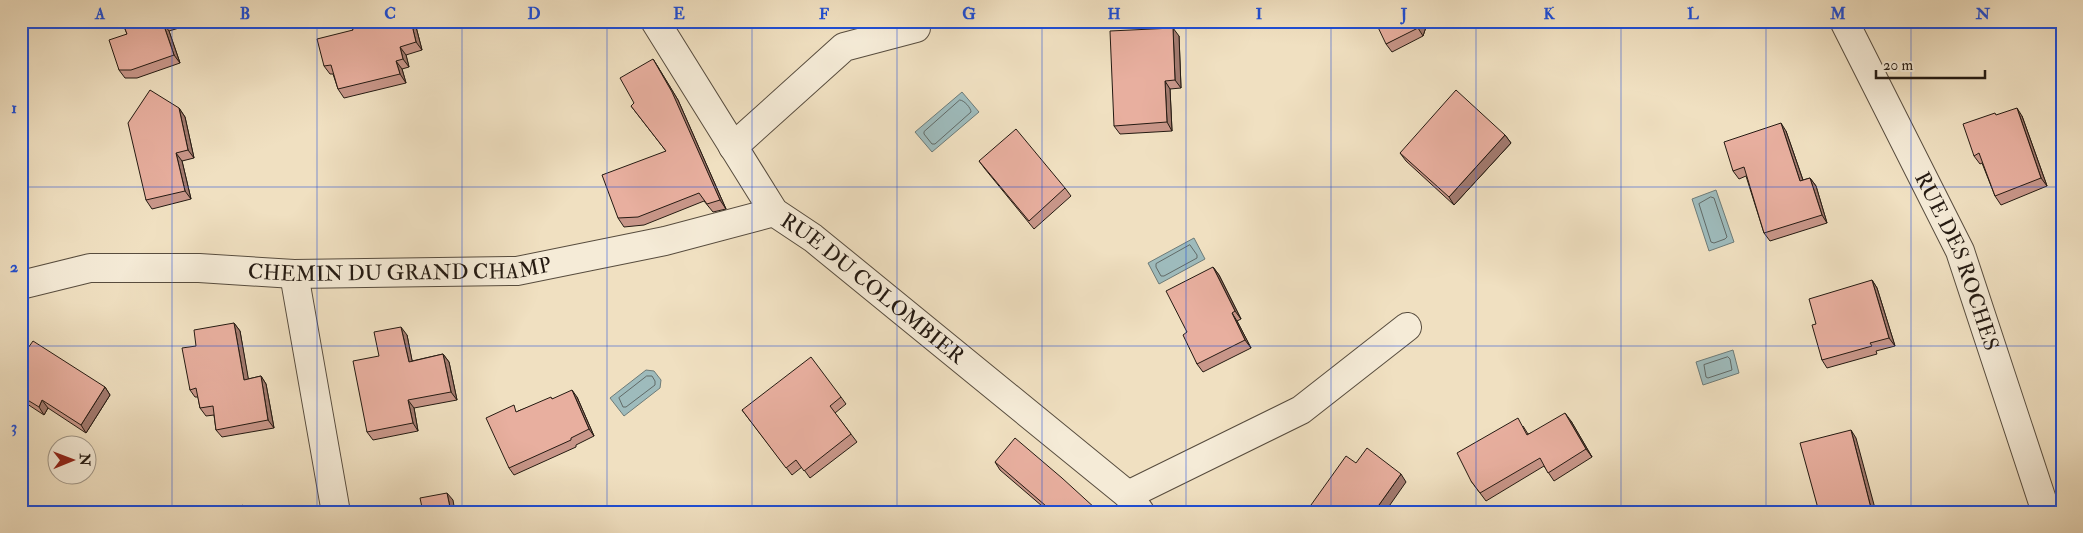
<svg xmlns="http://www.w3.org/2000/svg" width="2083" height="533" viewBox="0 0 2083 533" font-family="'IM FELL Double Pica',serif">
	<rect width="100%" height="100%" fill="#f0e0c1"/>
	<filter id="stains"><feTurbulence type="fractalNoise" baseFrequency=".004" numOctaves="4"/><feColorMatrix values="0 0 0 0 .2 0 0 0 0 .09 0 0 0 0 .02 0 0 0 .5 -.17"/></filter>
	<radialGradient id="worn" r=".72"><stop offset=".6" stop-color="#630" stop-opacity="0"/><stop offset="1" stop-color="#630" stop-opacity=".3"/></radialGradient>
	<g fill="#9ebbbc" stroke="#6d7b78">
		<path d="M962 92 979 112 932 152 915 132Z"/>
		<path d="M1716 190 1734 242 1709 251 1692 199Z"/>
		<path d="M1194 238 1205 259 1159 284 1148 263Z"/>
		<path d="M1733 350 1739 373 1703 385 1696 362Z"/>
		<path d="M646 370 654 371 661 380 660 388 624 416 610 398Z"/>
	</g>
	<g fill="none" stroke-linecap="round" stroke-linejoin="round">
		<g stroke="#616a67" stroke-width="1">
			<path d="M960 100C964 100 971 108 971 112L935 144H932L924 134V132Z"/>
			<path d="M1711 197 1714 198 1727 237 1725 239 1714 243 1711 242 1699 204Z"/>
			<path d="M1190 245 1197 255V258L1164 276H1161L1156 267V264Z"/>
			<path d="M1728 357 1730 359 1732 370 1708 378 1706 377 1704 365Z"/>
			<path d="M647 376H652L655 381V385L626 407H623L619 398Z"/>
		</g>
		<defs>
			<g id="street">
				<path id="s1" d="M655 21 774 212 813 238 1128 495 1140 512"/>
				<path id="s2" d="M1844 21 1960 251 2046 512"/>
				<path d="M733 147 844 47 916 28"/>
				<path d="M294 274 335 507"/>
				<path id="s3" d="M21 285 90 268H199L294 274 517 271 665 241 774 212"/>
				<path d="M1128 495 1301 410 1407 327"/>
			</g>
		</defs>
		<use href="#street" stroke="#574c3e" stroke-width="30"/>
		<use href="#street" stroke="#f5ebd7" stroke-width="28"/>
	</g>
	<g fill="#c89689" stroke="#241a12">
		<path d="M122 21H176L179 28 169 31 180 63 137 78H125L119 70 127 34Z"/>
		<path d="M351 21H414L415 23 422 50 406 55 409 67 402 69 406 83 344 98 338 89 333 74H330L324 66 353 30Z"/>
		<path d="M1428 21 1423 36 1392 52 1386 44Z"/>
		<path d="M1179 36 1181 88 1170 89 1172 131 1120 134 1114 126Z"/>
		<path d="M653 59 658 67 678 100 726 209 713 212 704 201 644 225 624 227 618 218 666 151 631 106 634 103Z"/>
		<path d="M179 108 185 117 194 158 182 161 191 199 152 209 146 200Z"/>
		<path d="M1997 115 2022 116 2047 186 2001 205 1995 196 1982 163 1980 164 1974 156Z"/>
		<path d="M1786 131 1803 180 1810 178 1816 186 1827 223 1770 241 1764 233 1746 176 1739 179 1733 171Z"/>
		<path d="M1505 135 1511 143 1454 205 1406 161 1400 153Z"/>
		<path d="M979 161 1065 188 1071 196 1034 229 985 169Z"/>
		<path d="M1213 267 1219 275 1241 319 1237 321 1251 348 1203 372 1197 364 1187 332Z"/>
		<path d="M1872 280 1877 288 1895 346 1876 351 1877 354 1827 368 1822 360 1816 324Z"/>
		<path d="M234 323 240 331 248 379 261 376 266 384 274 428 222 437 216 430 214 415 206 416 200 408 198 397H195L190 390 196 346Z"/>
		<path d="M407 335 412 361 443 354 449 362 457 400 414 408 418 431 373 440 367 432 379 356Z"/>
		<path d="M21 358 105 387 110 395 86 433 48 408 44 415 21 400Z"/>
		<path d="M577 397 594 436 576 445V447L514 475 509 468 518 411 552 399Z"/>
		<path d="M841 397 846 404 835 413 857 442 810 478 802 467 792 475 742 410Z"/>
		<path d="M1571 421 1592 457 1554 481 1544 466 1486 501 1471 481 1523 426 1528 434Z"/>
		<path d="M995 462 1096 509 1097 512H1049L1000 470Z"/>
	</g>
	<g fill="#a27a6f" stroke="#241a12">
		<path d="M411 21H414L415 23 422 50 416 42Z"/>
		<path d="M1420 21H1428L1423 36 1418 28Z"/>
		<path d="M163 23 169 31 180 63 174 55Z"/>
		<path d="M1173 28 1179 36 1181 88 1175 80Z"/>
		<path d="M400 47 406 55 409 67 403 59Z"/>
		<path d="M653 59 658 67 678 100 726 209 720 200Z"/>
		<path d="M396 61 402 69 406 83 400 74Z"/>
		<path d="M1165 81 1170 89 1172 131 1167 122Z"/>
		<path d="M179 108 185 117 194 158 188 150Z"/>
		<path d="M2017 108 2022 116 2047 186 2041 178Z"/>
		<path d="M1781 123 1786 131 1806 189 1800 181Z"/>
		<path d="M1505 135 1511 143 1454 205 1449 197Z"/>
		<path d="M176 153 182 161 191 199 185 191Z"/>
		<path d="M1810 178 1816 186 1827 223 1822 215Z"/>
		<path d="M1213 267 1219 275 1241 319 1235 311Z"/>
		<path d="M1872 280 1877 288 1895 346 1889 338Z"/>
		<path d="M1232 313 1237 321 1251 348 1245 340Z"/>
		<path d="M234 323 240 331 250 388 244 380Z"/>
		<path d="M401 327 407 335 414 370 409 362Z"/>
		<path d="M443 354 449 362 457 400 451 392Z"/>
		<path d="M261 376 266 384 274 428 268 420Z"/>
		<path d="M105 387 110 395 86 433 81 425Z"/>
		<path d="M572 390 577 397 594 436 589 429Z"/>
		<path d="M42 400 48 408 44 415 39 407Z"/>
		<path d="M408 400 414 408 418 431 413 423Z"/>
		<path d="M1565 413 1571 421 1592 457 1586 449Z"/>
		<path d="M1851 430 1856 438 1876 512H1872Z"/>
		<path d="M1401 474 1406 482 1385 512H1374Z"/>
		<path d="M447 493 453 500 455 512H451Z"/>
	</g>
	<g fill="#e8af9f" stroke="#241a12">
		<path d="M122 21H168L163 23 174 55 131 70H119L109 40 127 34Z"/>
		<path d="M351 21H411L416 42 400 47 403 59 396 61 400 74 338 89 331 65 324 66 317 39 353 30Z"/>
		<path d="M1375 21H1420L1418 28 1386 44Z"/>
		<path d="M1173 28 1175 80 1165 81 1167 122 1114 126 1110 31Z"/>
		<path d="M653 59 672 92 720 200 707 204 699 193 638 217 618 218 602 175 666 151 631 106 634 103 620 78Z"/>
		<path d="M150 90 179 108 188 150 176 153 185 191 146 200 128 123Z"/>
		<path d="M1456 90 1505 135 1449 197 1400 153Z"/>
		<path d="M2017 108 2041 178 1995 196 1979 153 1974 156 1963 124 1995 113 1996 115Z"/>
		<path d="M1781 123 1800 181 1810 178 1822 215 1764 233 1744 167 1733 171 1724 142Z"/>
		<path d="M1016 129 1065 188 1029 221 979 161Z"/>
		<path d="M1213 267 1235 311 1232 313 1245 340 1197 364 1183 335 1187 332 1166 291Z"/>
		<path d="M1872 280 1889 338 1870 343 1872 346 1822 360 1812 325 1816 324 1809 299Z"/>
		<path d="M234 323 244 380 261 376 268 420 216 430 213 406 200 408 196 388 190 390 182 348 196 346 194 330Z"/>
		<path d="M401 327 409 362 443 354 451 392 408 400 413 423 367 432 353 361 379 356 374 332Z"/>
		<path d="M33 341 105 387 81 425 42 400 39 407 21 396V358Z"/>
		<path d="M811 357 841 397 830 406 851 434 804 471 796 460 786 468 742 410Z"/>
		<path d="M572 390 589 429 571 438V440L509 468 486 418 514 405 516 412 551 397 552 399Z"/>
		<path d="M1565 413 1586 449 1548 473 1540 458 1480 493 1471 481 1457 453 1518 418 1527 435Z"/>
		<path d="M1851 430 1872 512H1819L1800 443Z"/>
		<path d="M1015 438 1062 478 1096 509 1090 512H1053L995 462Z"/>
		<path d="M1367 448 1401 474 1374 512H1306L1346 456 1356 463Z"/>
		<path d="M447 493 451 512H423L420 498Z"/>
		<path d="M243 505 248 512H232Z"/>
	</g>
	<path fill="none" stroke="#1d4ed8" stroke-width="1" stroke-opacity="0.55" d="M172 21V512M317 21V512M462 21V512M607 21V512M752 21V512M897 21V512M1042 21V512M1186 21V512M1331 21V512M1476 21V512M1621 21V512M1766 21V512M1911 21V512M21 187H2062M21 346H2062"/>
	<g text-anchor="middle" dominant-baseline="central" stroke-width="4" stroke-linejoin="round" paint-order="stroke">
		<g font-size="21" fill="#241a12" stroke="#f5ebd7">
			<text stroke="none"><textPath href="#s2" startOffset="266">RUE DES ROCHES</textPath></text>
			<text stroke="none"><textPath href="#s3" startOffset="381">CHEMIN DU GRAND CHAMP</textPath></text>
			<text stroke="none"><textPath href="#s1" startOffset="350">RUE DU COLOMBIER</textPath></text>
		</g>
	</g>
	<rect width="2083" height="533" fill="none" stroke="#f0e0c1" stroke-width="55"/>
	<g transform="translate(72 460) rotate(89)"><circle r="24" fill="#f5ebd7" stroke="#a19788"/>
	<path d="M0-4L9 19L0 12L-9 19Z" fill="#8f2418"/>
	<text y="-8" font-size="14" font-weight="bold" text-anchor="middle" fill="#241a12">N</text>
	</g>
	<path d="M1876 70v8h109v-8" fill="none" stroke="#241a12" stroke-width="2.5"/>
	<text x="1883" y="70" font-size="15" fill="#241a12" stroke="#f5ebd7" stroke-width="4" paint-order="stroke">20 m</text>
	<rect x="28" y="28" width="2028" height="478" fill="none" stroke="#1d4ed8" stroke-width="2"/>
	<g font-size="16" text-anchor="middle" font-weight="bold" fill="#1d4ed8">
		<text x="100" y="19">A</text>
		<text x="245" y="19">B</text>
		<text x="390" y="19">C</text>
		<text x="534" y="19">D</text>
		<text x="679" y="19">E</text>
		<text x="824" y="19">F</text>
		<text x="969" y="19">G</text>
		<text x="1114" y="19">H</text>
		<text x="1259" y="19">I</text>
		<text x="1404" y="19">J</text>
		<text x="1549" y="19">K</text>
		<text x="1693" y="19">L</text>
		<text x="1838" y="19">M</text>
		<text x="1983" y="19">N</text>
		<text x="14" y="113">1</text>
		<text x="14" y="272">2</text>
		<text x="14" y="432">3</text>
	</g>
	<rect width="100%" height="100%" filter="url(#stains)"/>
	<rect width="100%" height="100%" fill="url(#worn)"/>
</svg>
